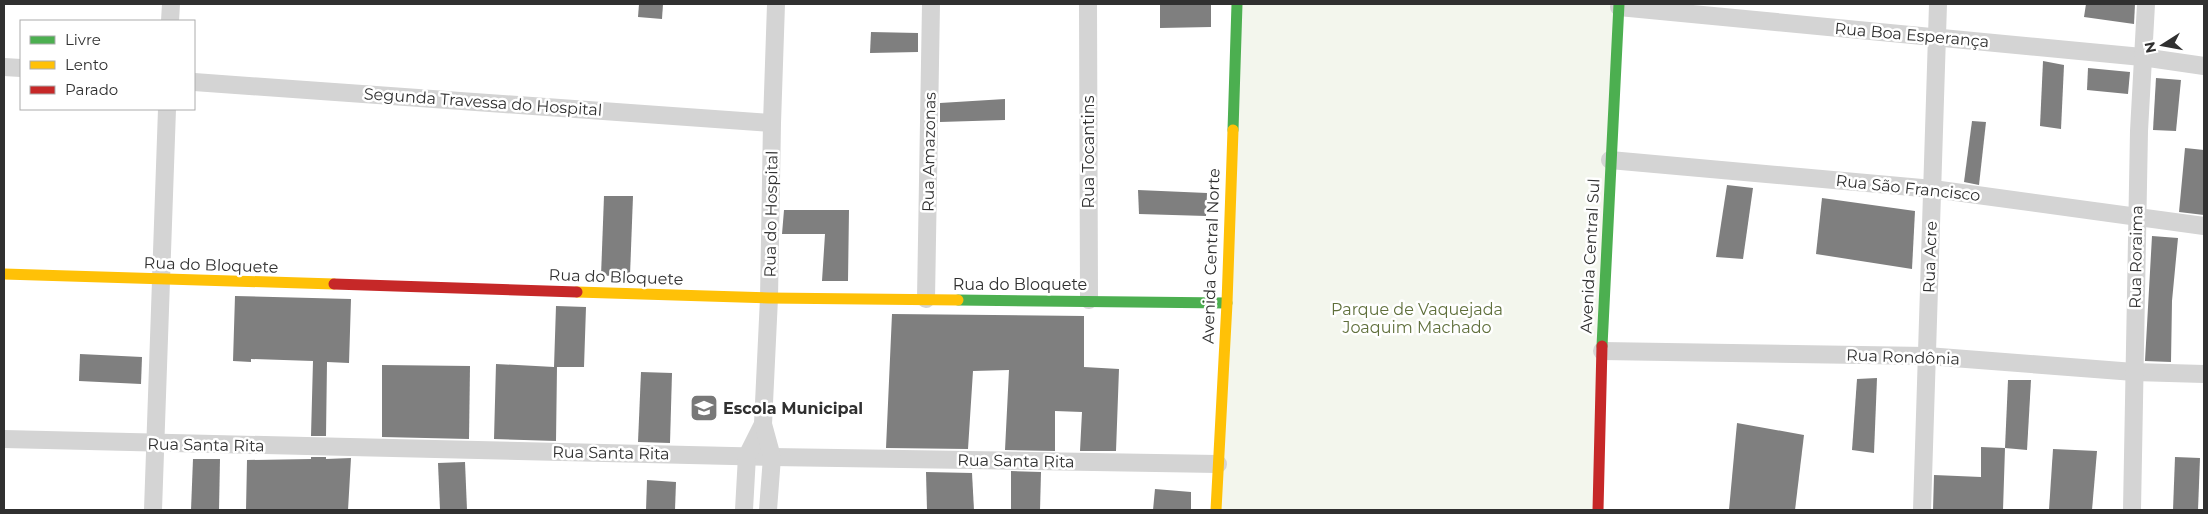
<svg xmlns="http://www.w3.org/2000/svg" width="2208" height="514" viewBox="0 0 2208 514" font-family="Montserrat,sans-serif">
	<rect width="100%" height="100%" fill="#fff"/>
	<path fill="#f3f6ed" d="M1237 4H1619L1602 510H1218Z"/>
	<g fill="#7f7f7f">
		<path d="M639 4H663L662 19 638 17Z"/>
		<path d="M1160 4H1211V27L1160 28Z"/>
		<path d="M2086 4H2135L2134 24 2084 17Z"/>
		<path d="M871 32 918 33V52L870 53Z"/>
		<path d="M2043 61 2064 65 2061 129 2040 126Z"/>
		<path d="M2088 68 2130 72 2128 94 2087 90Z"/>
		<path d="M2156 78 2181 80 2176 131 2153 130Z"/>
		<path d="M1005 99V120L940 122V103Z"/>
		<path d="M1972 121 1986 122 1979 185 1964 182Z"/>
		<path d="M2185 148 2204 150V215L2179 212Z"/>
		<path d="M1727 185 1753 188 1743 259 1716 257Z"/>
		<path d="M1138 190 1207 193 1206 216 1139 214Z"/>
		<path d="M604 196H633L630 275 601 276Z"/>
		<path d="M1822 198 1915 211 1912 269 1816 254Z"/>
		<path d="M784 210H849L848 281H822L825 234H782Z"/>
		<path d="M2152 236 2178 238 2172 301 2171 362 2145 361Z"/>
		<path d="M235 296 351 299 349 363 327 362 326 436H311L313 361 251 359V362L233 361Z"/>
		<path d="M556 306 586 307 584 367H557L556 441 494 439 496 364 554 367Z"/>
		<path d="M892 314 1084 316V367L1119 369 1116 451H1080L1082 412 1055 411V451L1005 450 1009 370 973 371 968 449 886 448Z"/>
		<path d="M80 354 142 357 141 384 79 381Z"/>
		<path d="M382 365 470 366 469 439 382 437Z"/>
		<path d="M641 372 672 373 670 443 638 442Z"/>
		<path d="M1877 378 1874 453 1852 450 1857 379Z"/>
		<path d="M2008 380H2031L2027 450 2005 448Z"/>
		<path d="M1737 423 1804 435 1795 510H1729Z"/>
		<path d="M1981 447 2005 448 2003 510H1933L1934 475 1981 477Z"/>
		<path d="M2053 449 2097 451 2092 510H2049Z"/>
		<path d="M311 457H326V459L351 458 348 510H246L247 460 311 459Z"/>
		<path d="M2175 457 2200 458 2198 510H2173Z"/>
		<path d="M193 459H220L219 510H191Z"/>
		<path d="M465 462 467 510H440L438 463Z"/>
		<path d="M1011 471 1041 472 1040 510H1011Z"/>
		<path d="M926 472 972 473 974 510H927Z"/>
		<path d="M647 480 676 482 675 510H646Z"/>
		<path d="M1155 489 1191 492V510H1153Z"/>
	</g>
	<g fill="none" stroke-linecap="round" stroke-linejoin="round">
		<g stroke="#d4d4d4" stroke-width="18">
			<path d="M1088 4 1089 300"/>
			<path d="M1619 7 2142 57 2204 66"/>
			<path d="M170 21 171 4"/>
			<path d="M4 67 21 68"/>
			<path d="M194 82 772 123"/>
			<path d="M1610 160 1933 189 2204 226"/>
			<path d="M926 299 931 4"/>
			<path d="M1602 351 1927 356 2134 372 2204 374"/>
			<path d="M4 439 772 457 1218 464"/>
			<path d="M153 510 167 109"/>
			<path d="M744 510 747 456 763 424"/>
			<path d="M768 510 772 457 763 424 769 298 772 123 776 4"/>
			<path d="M1922 510 1938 4"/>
			<path d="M2132 510 2139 131 2146 4"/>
		</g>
		<g stroke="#4caf50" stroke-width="11">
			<path d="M1233 130 1237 4"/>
			<path d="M958 300 1227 303"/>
			<path d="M1602 346 1619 4"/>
		</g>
		<g stroke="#ffc107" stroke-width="11">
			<path d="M4 274 334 284"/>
			<path d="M577 292 769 298 958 300"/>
			<path d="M1216 510 1227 303 1233 130"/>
		</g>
		<g stroke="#c62828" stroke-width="11">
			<path d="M334 284 577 292"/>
			<path d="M1598 510 1602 346"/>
		</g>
	</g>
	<defs>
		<symbol id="school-square" viewBox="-11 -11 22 22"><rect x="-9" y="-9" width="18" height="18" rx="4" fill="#787878" stroke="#fff"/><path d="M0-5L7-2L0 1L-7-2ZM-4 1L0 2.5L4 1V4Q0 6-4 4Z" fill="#fff"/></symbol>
	</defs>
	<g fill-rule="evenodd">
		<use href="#school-square" x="688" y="392" width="32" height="32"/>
	</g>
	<g text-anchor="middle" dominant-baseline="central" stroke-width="5" stroke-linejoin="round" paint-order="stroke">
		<g font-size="16" fill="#303030" stroke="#fff">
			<text transform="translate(1912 35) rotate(5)">Rua Boa Esperança</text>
			<text transform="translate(483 102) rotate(4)">Segunda Travessa do Hospital</text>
			<text transform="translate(929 152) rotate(-89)">Rua Amazonas</text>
			<text transform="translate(1088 152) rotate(-90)">Rua Tocantins</text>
			<text transform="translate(1908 188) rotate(6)">Rua São Francisco</text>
			<text transform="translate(771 214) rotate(-89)">Rua do Hospital</text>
			<text transform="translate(1211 256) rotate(-88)">Avenida Central Norte</text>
			<text transform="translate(1590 256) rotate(-87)">Avenida Central Sul</text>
			<text transform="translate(1930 257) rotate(-88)">Rua Acre</text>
			<text transform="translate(2136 257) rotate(-89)">Rua Roraima</text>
			<text transform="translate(211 265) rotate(2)">Rua do Bloquete</text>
			<text transform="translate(616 277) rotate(2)">Rua do Bloquete</text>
			<text x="1020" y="284">Rua do Bloquete</text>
			<text transform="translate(1903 357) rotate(2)">Rua Rondônia</text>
			<text transform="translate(206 445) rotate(1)">Rua Santa Rita</text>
			<text transform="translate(611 453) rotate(1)">Rua Santa Rita</text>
			<text transform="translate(1016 461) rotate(1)">Rua Santa Rita</text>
		</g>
		<g font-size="16" fill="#5f6f3b" stroke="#fff">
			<text x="1417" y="309">Parque de Vaquejada<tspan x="1417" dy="18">Joaquim Machado</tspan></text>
		</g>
		<g font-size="16" font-weight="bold" fill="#303030" stroke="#fff" text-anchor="start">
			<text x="723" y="408">Escola Municipal</text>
		</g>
	</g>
	<rect width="2208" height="514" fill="none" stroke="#303030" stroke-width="10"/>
	<rect x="20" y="20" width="175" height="90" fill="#ffffff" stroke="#acacac"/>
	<rect x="30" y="36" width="25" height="8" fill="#4caf50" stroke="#acacac"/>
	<text x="65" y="45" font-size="15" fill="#303030">Livre</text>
	<rect x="30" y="61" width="25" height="8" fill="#ffc107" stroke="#acacac"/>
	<text x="65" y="70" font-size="15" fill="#303030">Lento</text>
	<rect x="30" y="86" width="25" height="8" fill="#c62828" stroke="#acacac"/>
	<text x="65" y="95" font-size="15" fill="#303030">Parado</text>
	<g transform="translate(2163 45) rotate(259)" stroke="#ffffff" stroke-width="4" paint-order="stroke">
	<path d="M0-4L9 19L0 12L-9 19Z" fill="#303030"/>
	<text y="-8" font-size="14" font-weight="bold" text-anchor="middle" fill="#303030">N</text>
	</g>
</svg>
